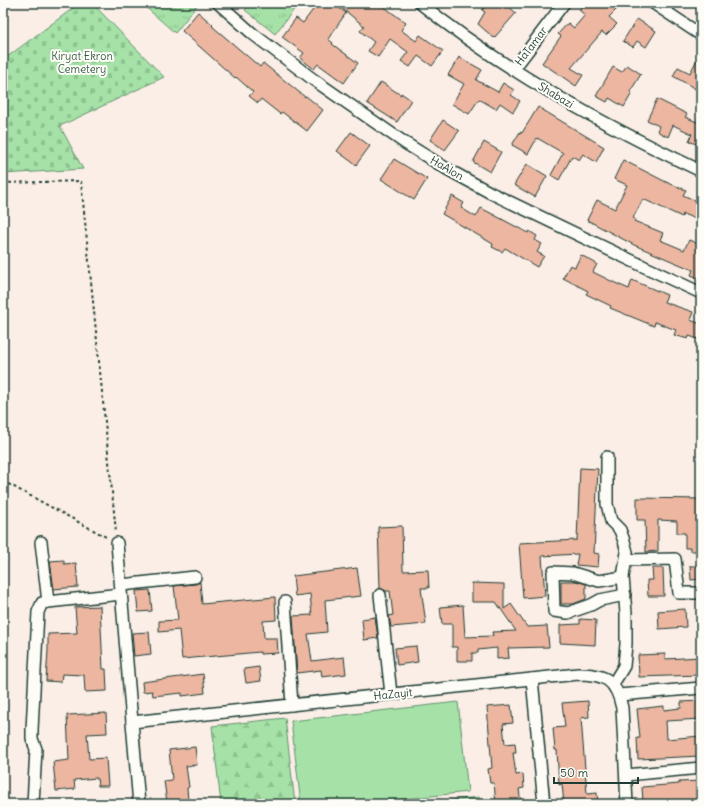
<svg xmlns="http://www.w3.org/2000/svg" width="704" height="807" viewBox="0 0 704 807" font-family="Delius,sans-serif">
	<defs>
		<pattern id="grass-tufts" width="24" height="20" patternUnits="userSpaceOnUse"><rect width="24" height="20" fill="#a6e2a7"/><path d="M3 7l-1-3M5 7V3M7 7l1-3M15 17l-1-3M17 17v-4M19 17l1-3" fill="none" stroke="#8ec390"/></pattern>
		<pattern id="forest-firs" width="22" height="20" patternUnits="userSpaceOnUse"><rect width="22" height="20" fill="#a6e2a7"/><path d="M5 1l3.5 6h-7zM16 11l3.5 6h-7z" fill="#8ec390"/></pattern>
		<pattern id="cemetery-stones" width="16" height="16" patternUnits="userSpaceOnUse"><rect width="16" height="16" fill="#a6e2a7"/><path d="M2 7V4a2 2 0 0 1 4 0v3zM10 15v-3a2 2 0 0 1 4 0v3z" fill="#8ec390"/></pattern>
	</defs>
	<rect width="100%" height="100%" fill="#faeee6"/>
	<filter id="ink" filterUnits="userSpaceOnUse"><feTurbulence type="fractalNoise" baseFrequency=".025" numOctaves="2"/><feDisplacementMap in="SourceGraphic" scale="8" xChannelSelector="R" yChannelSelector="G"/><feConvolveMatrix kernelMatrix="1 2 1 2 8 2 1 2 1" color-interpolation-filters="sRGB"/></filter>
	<g filter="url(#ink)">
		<g fill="url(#grass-tufts)" stroke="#62906e">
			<path d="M141 3H199L175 33Z"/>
			<path d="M251 3H299L275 34 245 10Z"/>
		</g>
		<g fill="url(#forest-firs)" stroke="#62906e">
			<path d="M285 718 295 804H221L212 726Z"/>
			<path d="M479 797 480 804H415Z"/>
		</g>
		<path fill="url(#cemetery-stones)" stroke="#62906e" d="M80 3H92L164 77 60 126 83 169 3 174V60Z"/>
		<path fill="#a6e2a7" stroke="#62906e" d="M458 702 468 792 358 804H301L291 721Z"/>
		<g fill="#ecb6a1" stroke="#1f3d34">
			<path d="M318 3H332L346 13 328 39 333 43 332 44 358 63 344 83 318 64 314 69 300 58 304 53 282 37 296 18 303 23Z"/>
			<path d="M348 3H379L406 23 401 30 416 41 420 35 443 51 432 66 418 56 410 67 401 61 408 52 390 39 378 57 368 51 374 42 360 31 364 26 343 9Z"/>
			<path d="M488 3H505L516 13 494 38 478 24 485 12 482 10Z"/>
			<path d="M585 3H611L617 9 609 17 617 24 606 35 602 32 571 68 583 75 576 86 542 63 561 36 558 34 568 23 574 28 585 15 579 10Z"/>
			<path d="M198 12 213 25 212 26 260 67 263 63 305 97 306 96 323 110 307 131 282 112 280 114 261 99 258 103 249 96 253 92 236 77 235 78 182 31Z"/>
			<path d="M637 19 656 31 646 47 637 41 633 47 623 41Z"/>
			<path d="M701 52V92L673 76 678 67 690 73Z"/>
			<path d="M459 57 482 70 476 80 498 92 503 83 514 90 511 95 520 101 513 112 500 103 496 109 479 99 469 114 452 104 464 84 448 75Z"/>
			<path d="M627 65 641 74 630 92 632 93 624 107 609 98 607 102 596 96 613 67 622 72Z"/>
			<path d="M381 82 401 95V93L411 100 397 122 367 103Z"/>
			<path d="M657 99 687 114 685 117 697 122 701 113V146L689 141 692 134 673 125 668 137 657 131 659 126 647 120Z"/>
			<path d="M538 107 604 147 596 162 583 154 579 160 572 156 559 180 551 175 563 153 537 138 528 154 512 145 520 132 522 133Z"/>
			<path d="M443 120 459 131 445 150 430 140Z"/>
			<path d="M351 132 370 146 356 165 337 151Z"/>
			<path d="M484 142 501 152 490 172 473 162Z"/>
			<path d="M394 159 427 179 414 200 381 179Z"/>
			<path d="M623 160 666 182 686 190 683 195 701 203V221L683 214 682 217 643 199 633 218 635 219 634 221 663 233 660 240 684 250 689 240 701 245V279L691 275 693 270 634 245 587 220 597 200 615 209 627 185 614 179Z"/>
			<path d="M527 164 547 176 535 197 514 185Z"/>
			<path d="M452 196 464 203 461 208 476 217 481 208 528 233 529 231 537 236 535 240 542 244 537 252 544 256 537 267 505 248 502 252 492 247 493 244 442 214Z"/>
			<path d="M581 255 597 264 593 272 613 282 629 289 632 280 667 295 664 302 693 312 690 320 701 324V340L689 336 688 339 674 335 676 330 655 322 654 326 610 308 611 306 586 294 588 291 563 278 570 265 575 267Z"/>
			<path d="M580 468 598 469 594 553 599 554 598 567 576 565 578 554 542 556 545 596 523 598 519 543 577 540Z"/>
			<path d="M637 498 701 499V551H690V548H685V533H677V521L658 520V551L646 552 645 520H637Z"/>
			<path d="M402 526 403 571 428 570 429 588H421L426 624 391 627 389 616 393 615 390 591H386L380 588 378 527Z"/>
			<path d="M64 560V564L76 563 78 587 54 589 50 561Z"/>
			<path d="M690 566H701V579L691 580Z"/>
			<path d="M357 568 361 596 325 600 327 632 308 634 312 661 344 657 346 674 322 677 321 670 297 673 293 616 312 615 310 594 295 596 293 576Z"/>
			<path d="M652 568H663L664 596H648L647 580H653Z"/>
			<path d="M561 581H576L586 584V599L573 604H561Z"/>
			<path d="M200 582 202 604 275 597 276 620 263 621 264 638H277L278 653 260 654V652L182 659 179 630 159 632V621L178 620 174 586 196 584Z"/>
			<path d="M472 583 504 584V609L511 604 527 627 547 626 549 647 508 648 509 658 497 659V648L478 650V653H472V661H457V647H452V624H442L440 607 463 605 465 637 493 636 492 632 516 631 496 602H472Z"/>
			<path d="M150 590 152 611 138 612 136 591Z"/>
			<path d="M100 606 103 669H106L107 691 85 692 84 675 62 674 61 682 46 681 48 650V634L77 633 75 607Z"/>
			<path d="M685 609 686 627 659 629 658 611Z"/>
			<path d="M375 617 378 638 364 640 362 619Z"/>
			<path d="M580 619 596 620 595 645 560 643V625L580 624Z"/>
			<path d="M149 632 151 654 134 656 132 633Z"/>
			<path d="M416 646 418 662 397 665 395 648Z"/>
			<path d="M665 654V659L701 657V666H698L699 675 639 677 638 655Z"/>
			<path d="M259 667 261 681 246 683 244 669Z"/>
			<path d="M203 674 205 693 182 696V693L153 696 152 691 143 692 142 682Z"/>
			<path d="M588 701 589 717 581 718 587 794 597 793 598 804H564L562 784 559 785 557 750H555L553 728 565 727 562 703Z"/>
			<path d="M701 701V719L666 721 667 739 701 736V756L638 759 637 738H640L637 709 664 706V710L681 708V702Z"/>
			<path d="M511 705 513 723 503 724 505 744 515 743 516 753H513L516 775 523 774 524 788 519 789 521 804H496L494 783H490L488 769 492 768 487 707Z"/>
			<path d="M106 713 107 733 87 734 89 759 106 758 108 786H98L97 778 74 780 75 789 56 791 53 762 69 760 67 715Z"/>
			<path d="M195 747 197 765 186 766 189 787 187 788 188 800 167 802 164 781 172 780 169 750Z"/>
			<path d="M701 781V801L666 804H653V802H643L642 787 679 784V782Z"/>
		</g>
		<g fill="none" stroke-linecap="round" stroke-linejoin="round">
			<defs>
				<g id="minor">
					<path d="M218 3 253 34 314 80 405 143 447 169 491 193 645 267 701 293"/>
					<path d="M420 3C506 72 602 124 701 171"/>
					<path d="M653 3 701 35"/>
					<path d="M513 70 564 3"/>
					<path d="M607 457V504L611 521 620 530 624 541 627 552 623 577 626 613V644L624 666 613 684"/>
					<path d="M41 542 48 602"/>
					<path d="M117 543 132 722"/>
					<path d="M626 560 675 559 679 593H701"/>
					<path d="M623 577 599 581 573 573 553 572 554 611 568 613 591 605 600 600 625 595"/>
					<path d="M121 585 195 577"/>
					<path d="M380 595 391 694"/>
					<path d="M285 602 292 705"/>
					<path d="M532 679 544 804"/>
					<path d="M619 695 701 688"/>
					<path d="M626 775 701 768"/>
					<path d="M33 804 36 749 32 739V730L38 612 42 603 48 602 121 594"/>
					<path d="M139 804 132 722 578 674C606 674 616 680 622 708L627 804"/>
				</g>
			</defs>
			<use href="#minor" stroke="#1f3d34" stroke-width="14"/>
			<g stroke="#1f3d34" stroke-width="2" stroke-dasharray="3 3" stroke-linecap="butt">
				<path d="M3 183 81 181 116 532"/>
				<path d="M3 481 108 538"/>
			</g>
			<use href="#minor" stroke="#fdfcf7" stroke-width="11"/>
		</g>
	</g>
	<g text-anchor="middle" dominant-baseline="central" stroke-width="4" stroke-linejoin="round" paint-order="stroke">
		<g font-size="11" fill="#1f3d34" stroke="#fdfcf7">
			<text transform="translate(531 46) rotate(-53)">HaTamar</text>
			<text transform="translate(556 95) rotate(31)">Shabazi</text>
			<text transform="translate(447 168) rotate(30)">HaAlon</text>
			<text transform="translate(393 694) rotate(-6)">HaZayit</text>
		</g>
		<g font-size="11" fill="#3a5e4b" stroke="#fdfcf7">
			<text x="82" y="56">Kiryat Ekron<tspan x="82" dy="13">Cemetery</tspan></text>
		</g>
	</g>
	<rect width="704" height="807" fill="none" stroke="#fdfcf7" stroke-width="16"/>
	<rect x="8" y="8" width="688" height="791" fill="none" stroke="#1f3d34" stroke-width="1.5" filter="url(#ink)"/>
	<path d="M554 777v6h84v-6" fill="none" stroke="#1f3d34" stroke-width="2"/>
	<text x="560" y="777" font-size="12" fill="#1f3d34" stroke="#fdfcf7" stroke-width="3" paint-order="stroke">50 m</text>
</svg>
